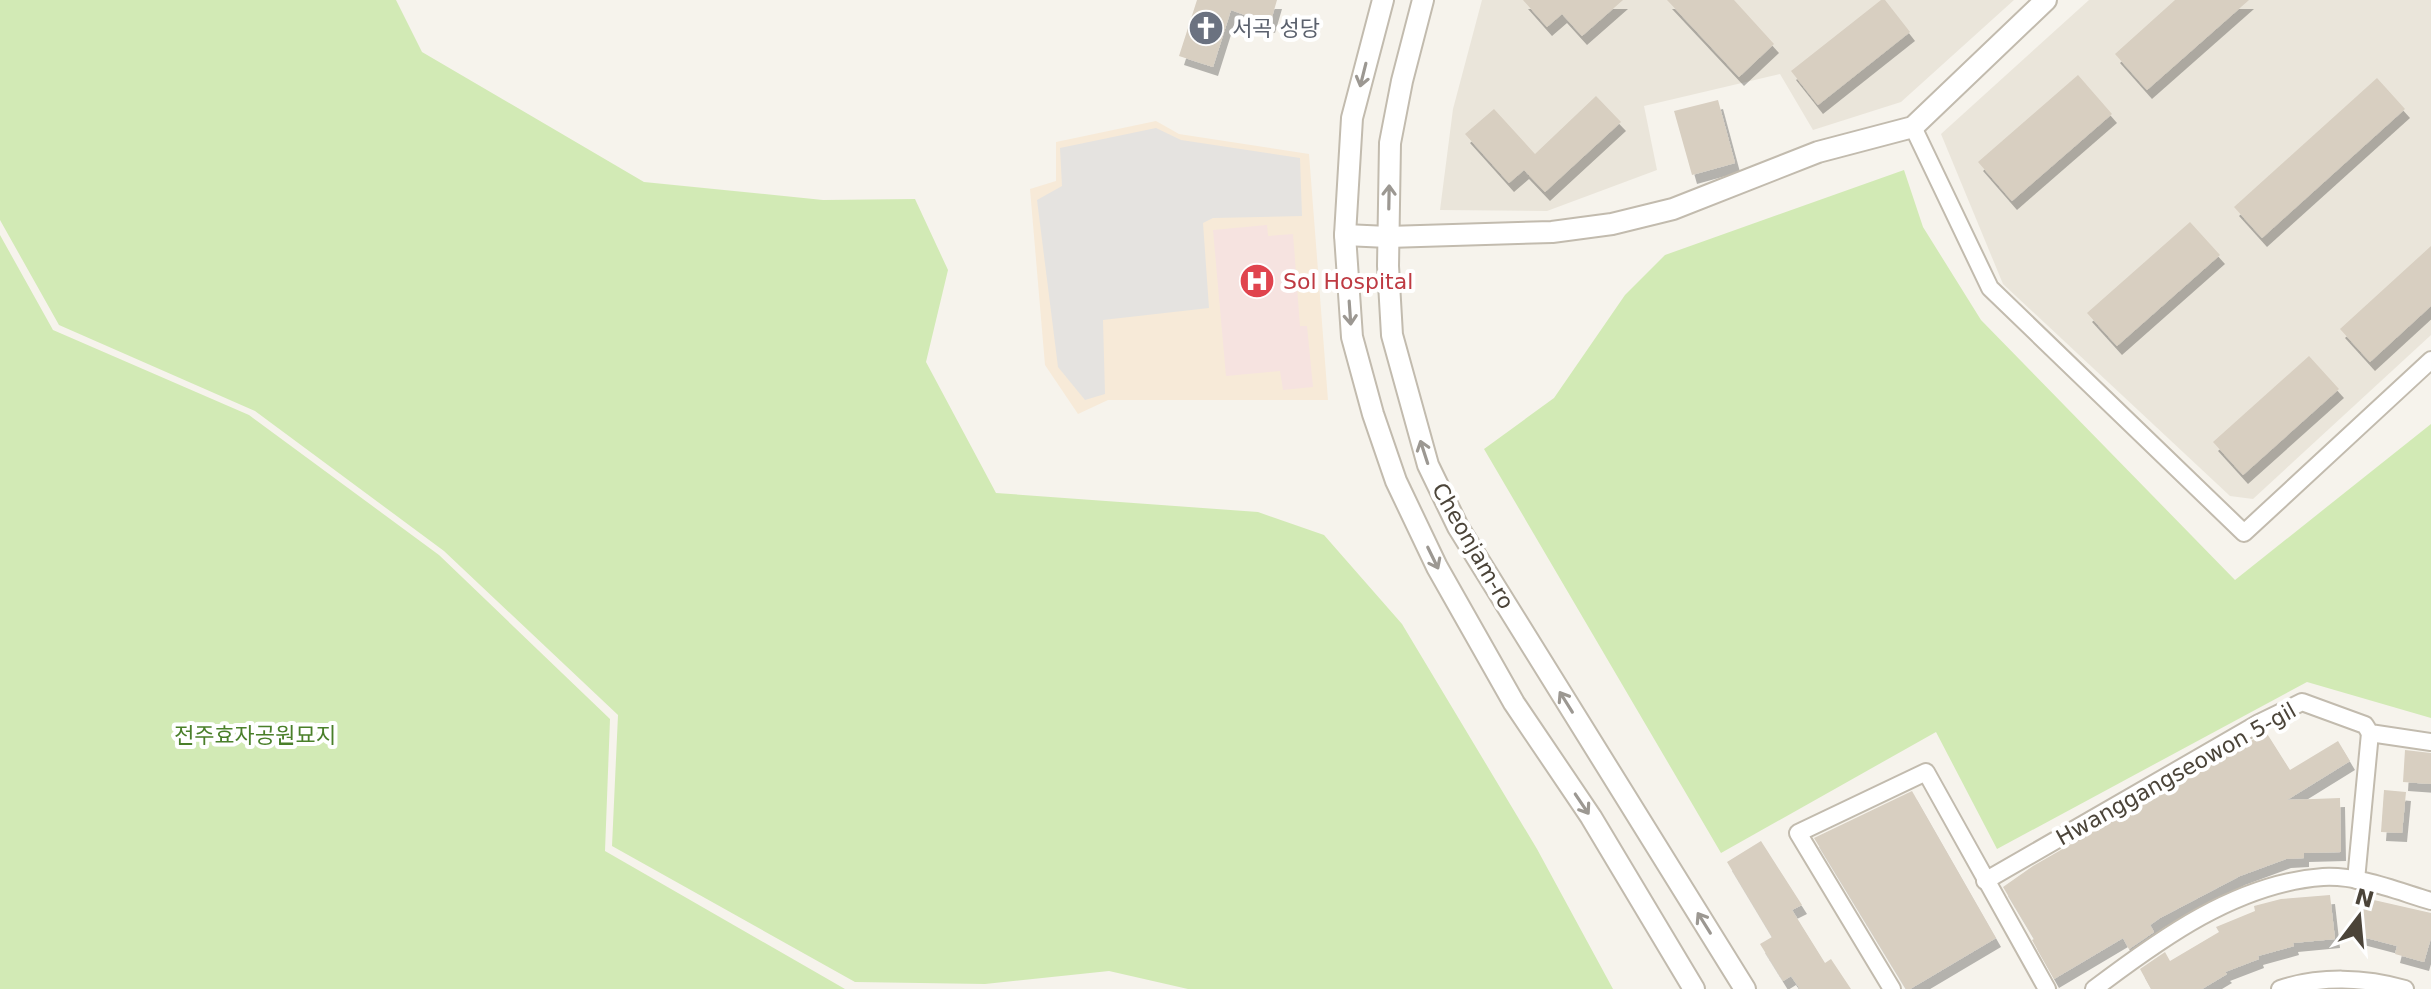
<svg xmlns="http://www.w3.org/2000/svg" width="2431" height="989" viewBox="0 0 2431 989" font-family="'DejaVu Sans','Noto Sans KR',sans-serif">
	<defs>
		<filter id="shadow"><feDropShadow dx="5" dy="9" stdDeviation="0" flood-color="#0004"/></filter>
	</defs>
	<rect width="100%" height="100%" fill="#f6f3ec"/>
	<g fill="#eae5da">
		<path d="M1482 0H2014L1901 102 1813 130 1780 74 1644 106 1657 170 1547 211 1440 210 1453 109Z"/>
		<path d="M2089 0H2431V335L2253 499 2230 496 2003 284 1941 134Z"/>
	</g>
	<path fill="#f7ead8" d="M1156 121 1179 134 1309 154 1328 400H1108L1078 414 1045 365 1030 189 1056 181V142Z"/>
	<path fill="#f6e3e0" d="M1267 225 1268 236 1293 234 1300 326H1307L1313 387 1283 390 1280 371 1226 376 1213 230Z"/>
	<g fill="#d2eab5">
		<path d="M0 0H396L422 52 644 182 823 200 915 199 948 270 926 362 996 493 1258 512 1324 535 1402 624 1537 849 1613 989H1188L1109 971 985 984 855 982 612 846 618 715 444 551 255 411 59 325 0 220Z"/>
		<path d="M1904 170 1923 227 1981 320 2235 580 2431 424V718L2307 682 1997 849 1936 732 1721 853 1484 449 1554 398 1625 295 1665 255Z"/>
		<path d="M0 235 53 330 249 415 439 555 610 719 605 851 845 989H0Z"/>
	</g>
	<path fill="#e5e3e0" d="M1156 128 1181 140 1300 158 1302 216 1213 218 1203 223 1209 308 1103 320 1105 394 1085 400 1058 367 1037 200 1062 186 1060 148Z"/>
	<g fill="#d8cfc1" filter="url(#shadow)">
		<path d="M1197 0H1277L1270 24 1231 10 1213 67 1179 56Z"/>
		<path d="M1523 0H1623L1582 36 1562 14 1547 27Z"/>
		<path d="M1667 0H1734L1774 44 1739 77Z"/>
		<path d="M1881 0H1885L1910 32 1818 105 1791 71Z"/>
		<path d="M2175 0H2249L2147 90 2115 54Z"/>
		<path d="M2078 75 2112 114 2012 201 1978 162Z"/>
		<path d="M2377 78 2405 109 2262 238 2234 207Z"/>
		<path d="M1596 96 1621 122 1545 192 1524 170 1509 183 1465 134 1494 109 1535 154Z"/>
		<path d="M1718 100 1735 163 1692 175 1674 111Z"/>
		<path d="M2190 222 2220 255 2117 346 2087 313Z"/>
		<path d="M2431 246V306L2370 362 2340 329Z"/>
		<path d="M2309 356 2339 389 2243 475 2213 442Z"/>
		<path d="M2266 732 2290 770 2338 741 2350 761 2287 800 2340 798 2341 852 2304 853V858L2286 859 2240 876 2160 918 2150 925 2154 932 2129 949 2123 938 2054 979 2032 940 2034 939 2003 887 2033 866Z"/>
		<path d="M2405 750 2431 753V784L2403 782Z"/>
		<path d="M2384 790 2406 792 2402 833 2381 832Z"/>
		<path d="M1912 791 1996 938 1910 989H1906L1814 838Z"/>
		<path d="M1761 841 1802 905 1792 910 1825 963 1831 959 1851 989H1800L1791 976 1783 981 1760 944 1772 937 1727 862Z"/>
		<path d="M2330 895 2335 939 2293 943 2294 946 2258 956 2259 959 2225 972 2227 974 2202 989H2151L2140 969 2165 952 2170 961 2219 932 2216 927 2255 911 2254 906 2281 899Z"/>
		<path d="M2365 898 2431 913V938L2424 962 2395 954 2397 946 2355 935Z"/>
	</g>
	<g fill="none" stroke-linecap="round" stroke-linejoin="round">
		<defs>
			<g id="minor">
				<path d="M1913 127 1990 288 2244 533 2431 360"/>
				<path d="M2356 880 2370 733"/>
				<path d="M1985 881 2259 723 2302 702 2365 725 2370 733 2431 742"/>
				<path d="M1892 989 1798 833 1926 772 2047 989"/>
				<path d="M2094 989C2160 939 2237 883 2323 877 2359 875 2397 891 2431 901"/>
				<path d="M2280 989C2319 976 2365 977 2405 989"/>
			</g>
			<g id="tertiary">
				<path d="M1383 0 1352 118 1345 235 1352 337 1373 414 1396 481 1437 567 1514 703 1591 817 1694 989"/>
				<path d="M1423 0 1402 81 1390 143 1388 266 1392 335 1428 465 1458 527 1745 989"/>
				<path d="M1345 235 1388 237 1552 232 1612 224 1673 209 1818 152 1913 127 2046 0"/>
			</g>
		</defs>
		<use href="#minor" stroke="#c2bbae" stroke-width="20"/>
		<use href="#tertiary" stroke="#c2bbae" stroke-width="24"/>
		<use href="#minor" stroke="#fff" stroke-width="16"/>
		<use href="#tertiary" stroke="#fff" stroke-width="20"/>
	</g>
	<defs><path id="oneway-shaft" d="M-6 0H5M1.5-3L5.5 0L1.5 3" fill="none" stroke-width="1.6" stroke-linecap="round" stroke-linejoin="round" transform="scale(2)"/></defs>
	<g stroke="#9c9892">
		<use href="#oneway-shaft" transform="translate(1363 75) rotate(104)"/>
		<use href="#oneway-shaft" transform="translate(1389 197) rotate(-89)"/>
		<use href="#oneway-shaft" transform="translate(1350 313) rotate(86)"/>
		<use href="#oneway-shaft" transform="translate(1424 452) rotate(-108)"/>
		<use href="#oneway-shaft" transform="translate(1433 558) rotate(64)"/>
		<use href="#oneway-shaft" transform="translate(1566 702) rotate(-122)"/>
		<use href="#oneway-shaft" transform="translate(1582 804) rotate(56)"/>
		<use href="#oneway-shaft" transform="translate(1704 923) rotate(-122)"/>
	</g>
	<defs>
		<symbol id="church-disc" viewBox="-11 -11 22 22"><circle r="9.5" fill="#6b7280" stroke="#fff"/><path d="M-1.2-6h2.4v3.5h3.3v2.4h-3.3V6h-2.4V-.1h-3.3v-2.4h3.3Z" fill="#fff"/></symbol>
		<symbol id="hospital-disc" viewBox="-11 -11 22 22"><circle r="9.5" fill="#e0444e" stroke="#fff"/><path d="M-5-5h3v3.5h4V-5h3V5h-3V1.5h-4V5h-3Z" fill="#fff"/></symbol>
	</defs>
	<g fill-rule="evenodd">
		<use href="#church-disc" x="1186" y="8" width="40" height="40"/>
		<use href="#hospital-disc" x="1237" y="261" width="40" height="40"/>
	</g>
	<g text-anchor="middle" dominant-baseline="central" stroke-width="8" stroke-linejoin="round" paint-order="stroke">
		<g font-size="22" fill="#5b616d" stroke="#fff" text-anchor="start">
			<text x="1232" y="28">서곡 성당</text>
		</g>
		<g font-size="22" fill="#be3a42" stroke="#fff" text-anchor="start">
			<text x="1283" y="281">Sol Hospital</text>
		</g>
		<g font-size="22" fill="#4b4439" stroke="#fff">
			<text transform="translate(1473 546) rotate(60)">Cheonjam-ro</text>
			<text transform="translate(2176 774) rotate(-29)">Hwanggangseowon 5-gil</text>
		</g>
		<g font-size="22" fill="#4a7f2a" stroke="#fff">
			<text x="255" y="735">전주효자공원묘지</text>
		</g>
	</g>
	<g transform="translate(2359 917) rotate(16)" stroke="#ffffff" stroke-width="6" paint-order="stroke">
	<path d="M0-6L14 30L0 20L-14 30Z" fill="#4b4439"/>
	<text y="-12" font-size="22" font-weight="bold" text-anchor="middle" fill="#4b4439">N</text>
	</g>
</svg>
